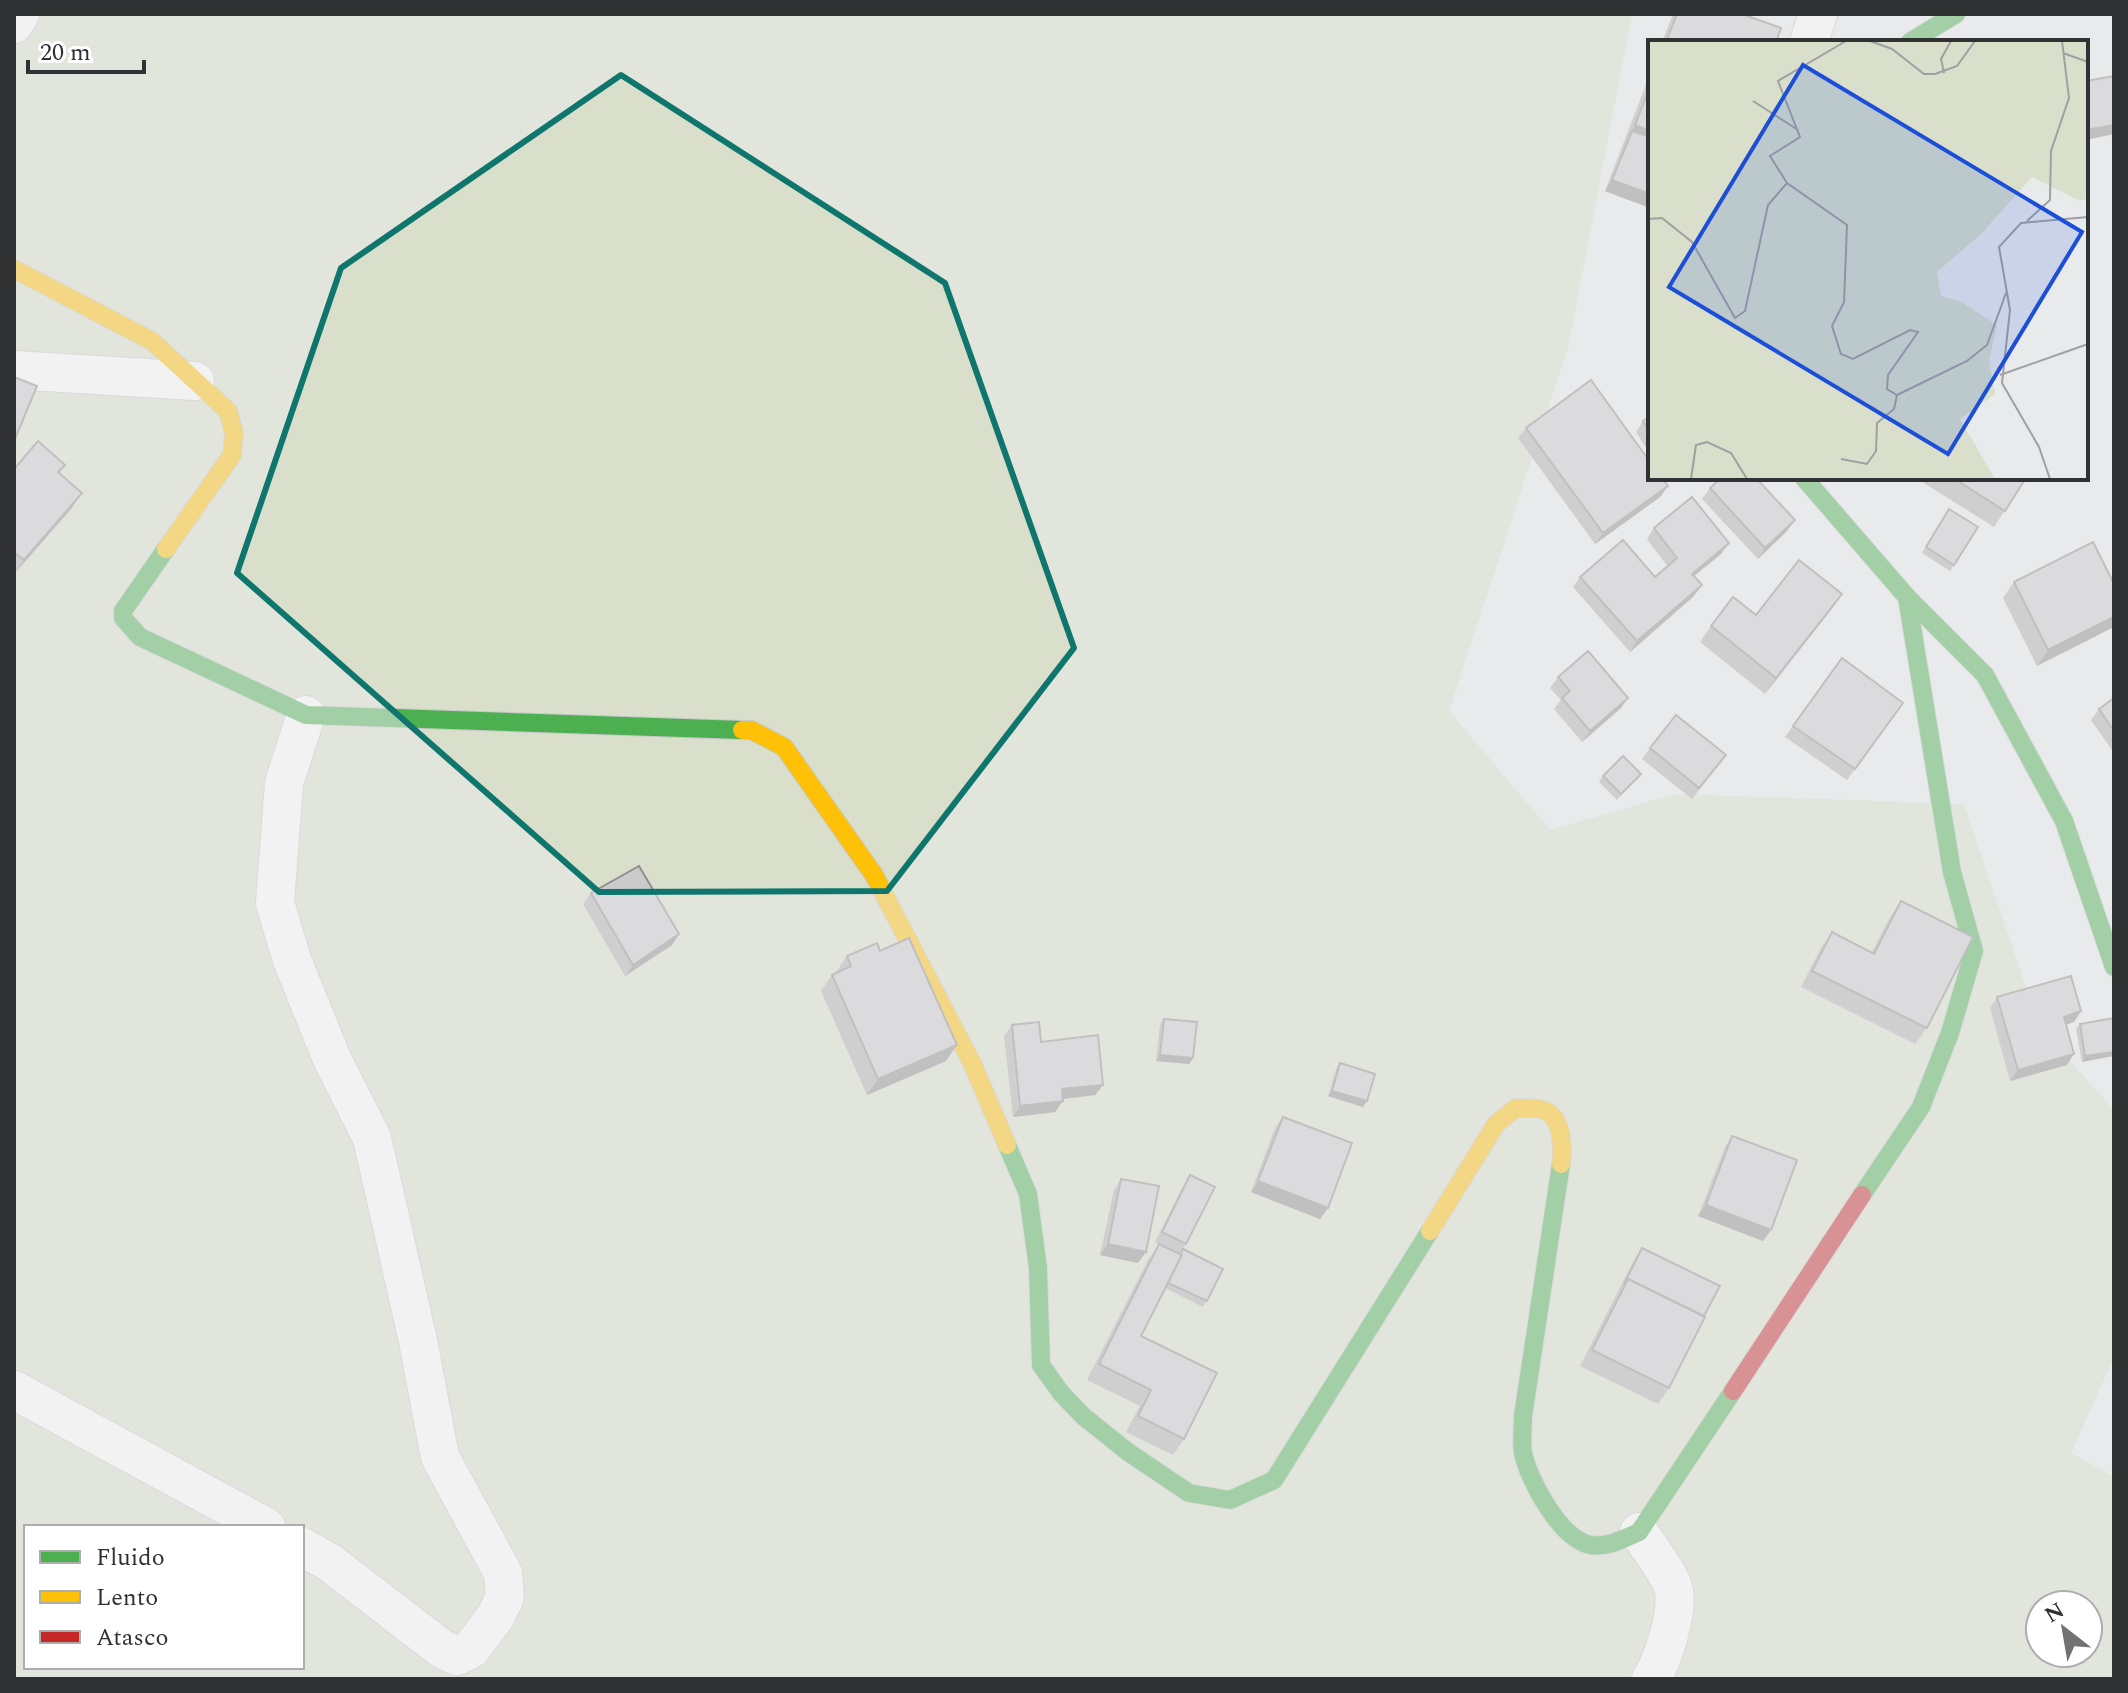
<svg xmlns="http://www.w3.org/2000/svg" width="2128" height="1693" viewBox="0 0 2128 1693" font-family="Spectral,serif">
	<rect width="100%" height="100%" fill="#e9eaeb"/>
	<path fill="#d9dfcb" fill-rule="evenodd" d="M14 14H1632L1568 348 1449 711 1550 830 1675 794 1964 804 2039 1026 2114 1110V1357L2071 1453 2114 1477V1679H14ZM26 1527H302V1667H26ZM2040 1605H2088V1653H2040Z"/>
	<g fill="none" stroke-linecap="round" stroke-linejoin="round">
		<defs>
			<g id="street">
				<path d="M14 24 20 14"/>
				<path d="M1809 42 1818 14"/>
				<path d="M14 370 195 381"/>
				<path d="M14 1390 266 1527"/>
				<path d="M1639 1532C1649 1548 1667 1570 1673 1587 1680 1607 1663 1661 1651 1679"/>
				<path d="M302 1547 329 1562 442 1649 457 1656 471 1649 495 1617 505 1597 503 1573 440 1457 418 1341 372 1138 332 1059 292 960 275 903 284 783 306 715"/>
			</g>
			<g id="fast">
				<path d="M1910 42 1956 14"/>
				<path d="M1804 478 1907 597 1985 675 2064 821 2114 967"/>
				<path d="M166 549 123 611V618L140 637 306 715 742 730"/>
				<path d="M1007 1145 1028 1194 1038 1268 1041 1365 1061 1393 1083 1416 1128 1452 1189 1493 1230 1500 1274 1480 1430 1231"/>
				<path d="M1561 1164 1523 1416C1523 1428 1521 1442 1523 1453 1529 1481 1561 1540 1591 1545 1607 1548 1625 1538 1639 1532L1733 1391"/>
				<path d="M1862 1195 1921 1107 1950 1033 1974 951 1952 872 1907 597"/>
			</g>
			<g id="slow">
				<path d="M14 269 152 341 228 411 234 433 232 455 166 549"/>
				<path d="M742 730H751L784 747 874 875 973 1065 1007 1145"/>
				<path d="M1430 1231 1496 1124 1516 1108C1524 1109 1536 1107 1543 1110 1563 1116 1563 1148 1561 1164"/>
			</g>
			<path id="jam" d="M1733 1391 1862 1195"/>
		</defs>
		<use href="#street" stroke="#c7c8c9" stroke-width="40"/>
		<use href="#fast" stroke="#c7c8c9" stroke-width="20"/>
		<use href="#slow" stroke="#c7c8c9" stroke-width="20"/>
		<use href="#jam" stroke="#c7c8c9" stroke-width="20"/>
		<use href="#street" stroke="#fcfcfc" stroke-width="38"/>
		<use href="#fast" stroke="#4caf50" stroke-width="18"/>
		<use href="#slow" stroke="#ffc107" stroke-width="18"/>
		<use href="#jam" stroke="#c62828" stroke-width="18"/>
	</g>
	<g fill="#afafaf">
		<path d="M1673 14H1742L1776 42H1662Z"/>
		<path d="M1650 74V208L1605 191Z"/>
		<path d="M1650 417V454L1636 432 1643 421Z"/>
		<path d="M1526 428 1668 486 1660 497 1595 544 1518 438Z"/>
		<path d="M14 465 16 467 65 465 59 473 71 509 14 574Z"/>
		<path d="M1920 478H2026L1994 527 1919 480Z"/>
		<path d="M1710 488 1787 531 1758 559 1702 499Z"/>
		<path d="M1949 509 1978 527 1950 571 1922 553Z"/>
		<path d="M1654 528 1729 543 1721 554 1694 576V596L1630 652 1573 587 1580 577H1655L1668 567 1647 539Z"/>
		<path d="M2014 582 2114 584 2037 666 2003 598Z"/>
		<path d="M1842 594 1765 694 1700 642 1711 626Z"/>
		<path d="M1842 658 1903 703 1847 780 1785 737Z"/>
		<path d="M1558 677 1621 708 1582 742 1554 709 1561 700 1550 688Z"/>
		<path d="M2114 698V753L2091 720 2099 709Z"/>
		<path d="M1650 748 1726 755 1692 799 1642 759Z"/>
		<path d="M1641 774 1617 800 1599 782 1603 776Z"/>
		<path d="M591 893 679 934 672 945 625 976 583 904Z"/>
		<path d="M1901 901 1927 1028 1915 1044 1801 987 1821 948 1832 932 1872 952 1890 917Z"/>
		<path d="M880 951 946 1061 867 1095 821 991 832 975 836 973V972L847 956Z"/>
		<path d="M1997 997 2081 1011 2074 1022 2066 1025 2067 1065 2010 1081 1990 1008Z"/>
		<path d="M2114 1018 2082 1062 2076 1029 2080 1024Z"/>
		<path d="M1164 1019 1193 1058 1189 1064 1156 1061 1160 1024Z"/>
		<path d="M1012 1025 1041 1042 1103 1085 1095 1095 1063 1099 1055 1112 1013 1117 1004 1036Z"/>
		<path d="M1340 1063 1363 1107 1328 1096 1336 1069Z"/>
		<path d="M1283 1117 1328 1208 1320 1219 1251 1192 1275 1128Z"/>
		<path d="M1732 1136 1771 1230 1763 1241 1698 1216 1725 1147Z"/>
		<path d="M1190 1175 1186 1244 1183 1249 1207 1301 1203 1307 1165 1288 1141 1336 1184 1439 1173 1455 1126 1432 1140 1406 1087 1380 1148 1260 1159 1245 1155 1242 1183 1186Z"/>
		<path d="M1121 1179 1138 1263 1100 1255 1114 1190Z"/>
		<path d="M1642 1248 1669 1388 1658 1404 1580 1366 1635 1258Z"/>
	</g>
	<g fill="#8e8e8f">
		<path d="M1635 125 1650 131V151L1632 131Z"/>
		<path d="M2114 125V134L2086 140V130Z"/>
		<path d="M1612 180 1650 194V208L1605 191Z"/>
		<path d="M1668 486 1660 497 1595 544 1603 533Z"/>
		<path d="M82 493 71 509 14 574 24 560Z"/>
		<path d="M1795 520 1787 531 1758 559 1765 548Z"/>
		<path d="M1729 543 1721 554 1684 584 1692 574Z"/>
		<path d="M1702 585 1694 596 1630 652 1637 641Z"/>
		<path d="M1842 594 1831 610 1765 694 1776 678Z"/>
		<path d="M2114 617V627L2037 666 2048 650Z"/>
		<path d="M1628 698 1621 708 1582 742 1590 731Z"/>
		<path d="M679 934 672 945 625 976 633 965Z"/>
		<path d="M2081 1011 2074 1022 2056 1028 2064 1017Z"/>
		<path d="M957 1045 946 1061 867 1095 878 1079Z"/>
		<path d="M2114 1052V1056L2082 1062 2085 1056Z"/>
		<path d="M2074 1054 2067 1065 2010 1081 2018 1070Z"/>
		<path d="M1160 1055 1193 1058 1189 1064 1156 1061Z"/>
		<path d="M1103 1085 1095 1095 1054 1100 1062 1089Z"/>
		<path d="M1332 1091 1367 1101 1363 1107 1328 1096Z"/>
		<path d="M1063 1101 1055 1112 1013 1117 1020 1106Z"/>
		<path d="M1258 1181 1328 1208 1320 1219 1251 1192Z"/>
		<path d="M1706 1205 1771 1230 1763 1241 1698 1216Z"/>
		<path d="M1108 1244 1146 1252 1138 1263 1100 1255Z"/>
	</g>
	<g fill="#cbcbcc" stroke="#8e8e8f" stroke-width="2">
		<path d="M1677 14H1742L1781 28 1776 42H1666Z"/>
		<path d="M2114 76V125L2086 130V81Z"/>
		<path d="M1650 87V131L1635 125Z"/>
		<path d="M1632 131 1650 137V194L1612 180Z"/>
		<path d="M14 377 37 386 15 439H14Z"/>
		<path d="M1591 380 1650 462V478H1662L1668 486 1603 533 1526 428Z"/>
		<path d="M1650 417V432L1643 421Z"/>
		<path d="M38 441 65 465 58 472 82 493 24 560 14 552V465L16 467Z"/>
		<path d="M1721 478H1756L1795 520 1765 548 1710 488Z"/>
		<path d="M1953 478H2026L2005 511Z"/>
		<path d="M1692 497 1729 543 1692 574 1702 585 1637 641 1580 577 1623 540 1655 577 1677 558 1654 528Z"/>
		<path d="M1949 509 1978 527 1954 565 1926 547Z"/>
		<path d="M2093 542 2114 584V617L2048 650 2014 582Z"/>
		<path d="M1799 560 1842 594 1776 678 1711 626 1733 597 1756 615Z"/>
		<path d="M1588 651 1628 698 1590 731 1562 698 1570 691 1558 677Z"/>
		<path d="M1842 658 1903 703 1855 769 1793 726Z"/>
		<path d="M2114 698V731L2099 709Z"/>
		<path d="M1676 715 1726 755 1699 788 1650 748Z"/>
		<path d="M1623 756 1641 774 1621 794 1603 776Z"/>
		<path d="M639 866 679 934 633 965 591 893Z"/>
		<path d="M1901 901 1973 937 1927 1028 1812 971 1832 932 1874 954Z"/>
		<path d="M909 938 957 1045 878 1079 832 975 851 966 847 956 877 943 880 951Z"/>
		<path d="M2071 976 2081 1011 2064 1017 2074 1054 2018 1070 1997 997Z"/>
		<path d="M2114 1018V1052L2085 1056 2080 1024Z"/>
		<path d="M1164 1019 1197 1022 1193 1058 1160 1055Z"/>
		<path d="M1039 1022 1041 1042 1098 1035 1103 1085 1062 1089 1063 1101 1020 1106 1012 1025Z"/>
		<path d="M1340 1063 1375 1074 1367 1101 1332 1091Z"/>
		<path d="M1283 1117 1352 1143 1328 1208 1258 1181Z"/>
		<path d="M1732 1136 1797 1160 1771 1230 1706 1205Z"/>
		<path d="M1190 1175 1215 1187 1186 1244 1162 1232Z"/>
		<path d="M1121 1179 1159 1186 1146 1252 1108 1244Z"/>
		<path d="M1159 1244 1182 1255 1141 1336 1217 1373 1184 1439 1138 1416 1151 1390 1099 1364Z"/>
		<path d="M1642 1248 1720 1286 1704 1316 1628 1279 1624 1284Z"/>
		<path d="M1183 1249 1223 1269 1207 1301 1168 1283 1182 1255 1180 1254Z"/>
		<path d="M1628 1279 1705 1317 1669 1388 1592 1350Z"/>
	</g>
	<path d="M0 0H2128V1693H0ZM621 75 945 283 1074 648 887 891 599 892 237 573 341 268Z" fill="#e9eaeb" fill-opacity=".55" fill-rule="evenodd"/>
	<path fill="none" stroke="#0f766e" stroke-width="6" stroke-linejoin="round" d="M621 75 945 283 1074 648 887 891 599 892 237 573 341 268Z"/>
	<g transform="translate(1648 40)">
		<rect width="440" height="440" fill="#e9eaeb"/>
		<path d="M0 1H440V158L432 161 384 137 333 194 289 232 293 256 312 261 349 285 341 320 347 354 312 379 347 439H0Z" fill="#d9dfcb"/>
		<path fill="none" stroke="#9fa0a1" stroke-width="2" d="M198 1 130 41 152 97 122 116 139 143 199 185 196 262 184 286 193 314 205 319 262 290 270 292 240 335 239 349 249 355 319 321 339 305 358 253M222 1 244 9 276 34H287L309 26 327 1M415 13 440 22M296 33 293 19 303 1M105 61 150 90M0 179 14 178 44 202 87 278 97 271 120 165 139 143M379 181 402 160 403 111 421 58 414 1M352 335 440 304M193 419 219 424 228 411 229 383 246 369 249 355M43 439 48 405 59 402 83 413 99 439M402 439 391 407 354 343 362 270 351 207 373 183 440 177"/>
		<path fill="#1d4ed8" fill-opacity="0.15" stroke="#1d4ed8" stroke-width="4" d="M155 25 434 192 300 414 21 247Z"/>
		<rect width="440" height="440" fill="none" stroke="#303132" stroke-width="4"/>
	</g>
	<rect width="2128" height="1693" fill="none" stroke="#303132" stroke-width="32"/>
	<rect x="24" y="1525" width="280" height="144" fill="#ffffff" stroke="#acadad" stroke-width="2"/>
	<rect x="40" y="1551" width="40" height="12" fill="#4caf50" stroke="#acadad" stroke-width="2"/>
	<text x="96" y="1565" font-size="24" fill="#303132">Fluido</text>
	<rect x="40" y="1591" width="40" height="12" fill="#ffc107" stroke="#acadad" stroke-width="2"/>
	<text x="96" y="1605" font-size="24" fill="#303132">Lento</text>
	<rect x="40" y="1631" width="40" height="12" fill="#c62828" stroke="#acadad" stroke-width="2"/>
	<text x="96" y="1645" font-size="24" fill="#303132">Atasco</text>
	<g transform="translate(2064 1629) rotate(329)"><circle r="38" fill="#ffffff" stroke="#acadad" stroke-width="2"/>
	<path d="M0-6L14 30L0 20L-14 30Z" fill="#717273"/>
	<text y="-12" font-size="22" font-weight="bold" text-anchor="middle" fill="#303132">N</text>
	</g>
	<path d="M28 60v12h116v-12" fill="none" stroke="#303132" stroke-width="4"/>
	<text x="40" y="60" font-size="24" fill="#303132" stroke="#ffffff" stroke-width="6" paint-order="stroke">20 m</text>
</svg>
